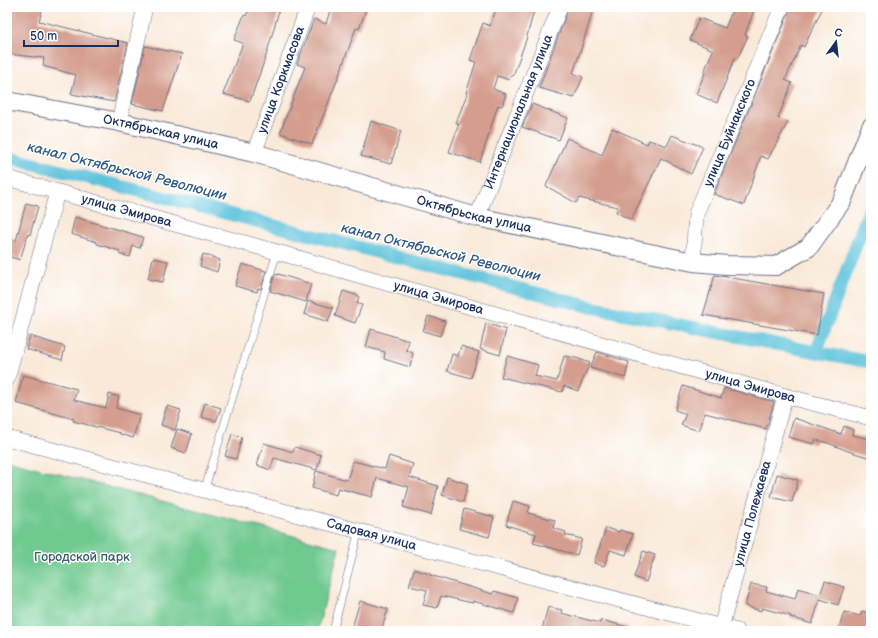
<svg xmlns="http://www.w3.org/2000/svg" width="878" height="638" viewBox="0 0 878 638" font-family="'Balsamiq Sans',sans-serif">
	<rect width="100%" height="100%" fill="#fff"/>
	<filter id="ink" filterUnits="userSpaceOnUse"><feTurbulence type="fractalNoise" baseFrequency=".025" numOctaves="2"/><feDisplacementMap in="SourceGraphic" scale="8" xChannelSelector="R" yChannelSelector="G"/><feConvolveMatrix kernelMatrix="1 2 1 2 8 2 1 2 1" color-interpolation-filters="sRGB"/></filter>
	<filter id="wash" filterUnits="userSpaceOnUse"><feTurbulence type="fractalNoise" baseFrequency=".012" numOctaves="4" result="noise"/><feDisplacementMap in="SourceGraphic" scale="16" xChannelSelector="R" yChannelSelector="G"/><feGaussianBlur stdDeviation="0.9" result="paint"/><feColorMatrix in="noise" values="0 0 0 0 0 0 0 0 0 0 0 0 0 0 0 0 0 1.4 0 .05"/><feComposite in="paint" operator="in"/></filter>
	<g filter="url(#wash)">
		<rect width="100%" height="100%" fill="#f9e9d8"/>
		<path fill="#70c98f" stroke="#467c76" d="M7 460 339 548 317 631H7Z"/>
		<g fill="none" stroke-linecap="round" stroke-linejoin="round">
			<g stroke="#5dc3db" stroke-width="13">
				<path d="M7 157 591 307 816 352 871 362"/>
				<path d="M816 352 871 205"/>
			</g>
		</g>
		<g id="blocks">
			<g fill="#d49d8d">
				<path d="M10 7H43L39 21 128 43 114 102 71 94 76 75 43 66 44 58 7 54V15Z"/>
				<path d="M250 7H280L266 56 250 101 223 94 243 43 234 40 244 15 246 16Z"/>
				<path d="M331 7H367L359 29 356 28 338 78 312 144 280 133 305 67 297 64 314 19 326 24Z"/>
				<path d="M497 7H535L526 40 513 76 511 75 509 80 497 76 493 89 506 94 502 106 498 105 480 162 449 152 459 124 456 123 467 94 466 93 476 62 470 60 483 23 490 26Z"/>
				<path d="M569 7H594L583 43 573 73 583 77 574 98 539 88Z"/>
				<path d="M734 7H755L745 35 748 36 737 59 735 58 717 103 696 94 705 73 704 72 713 50 690 40 699 18 725 28Z"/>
				<path d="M791 7H823L804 47 801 45 785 80 792 83 778 118 788 122 768 159 761 156 744 205 714 194Z"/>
				<path d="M145 46 182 54 163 111 132 104Z"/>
				<path d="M532 104 568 118 559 140 522 127Z"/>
				<path d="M371 121 401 131 391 164 361 156Z"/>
				<path d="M612 128 647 144 649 140 667 146 672 135 703 147 691 174 661 158 631 220 616 212 618 207 579 198 576 203 546 186 567 138 602 155Z"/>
				<path d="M26 203 38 206 30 235 28 234 20 260 7 256V238L16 241Z"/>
				<path d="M75 217 143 237 140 248 133 246 130 257 119 254 120 251 97 244V242L71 234Z"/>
				<path d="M203 254 220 260 217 272 200 266Z"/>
				<path d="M153 258 168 261 163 282 148 279Z"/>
				<path d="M242 264 266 271 261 289 258 288 257 292 235 286Z"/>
				<path d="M275 274 278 275V274L311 284 306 302 270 291Z"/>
				<path d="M715 275 824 294 817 335 703 315Z"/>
				<path d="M343 291 359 296 357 303 362 305 355 323 335 316Z"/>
				<path d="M308 301 333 308 328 322 304 314Z"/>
				<path d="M428 316 445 321 440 336 423 331Z"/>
				<path d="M486 323 506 330 500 355 480 349Z"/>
				<path d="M371 329 409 341 406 350 413 353 410 367 384 359 385 352 366 347Z"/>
				<path d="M30 336 65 347 62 360 26 349Z"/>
				<path d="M461 346 479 352 471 378 447 371 452 354 458 356Z"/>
				<path d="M597 352 629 362 625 378 590 368Z"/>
				<path d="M507 356 538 365 535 376 557 381 564 356 576 358 590 363 578 391 564 386 562 392 501 377Z"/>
				<path d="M23 375 77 389 74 400 106 408 109 394 119 397 116 408 140 415 133 438 120 434V433L73 421 74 419 16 403Z"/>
				<path d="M683 386 721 398 724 388 774 402 766 429 705 413 699 431 681 425 686 414 675 410Z"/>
				<path d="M205 403 221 408 216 421 201 417Z"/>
				<path d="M167 406 181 410 175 430 161 425Z"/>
				<path d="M794 418 841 434 844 426 853 430 852 435 871 439V458L848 451 828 443 816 440 814 444 788 437Z"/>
				<path d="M177 429 192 434 186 453 171 448Z"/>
				<path d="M232 434 242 437 236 459 225 456Z"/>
				<path d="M264 443 293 452 295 447 321 455 317 470 274 458 270 470 257 465Z"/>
				<path d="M389 456 413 464 409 477 438 486 431 515 403 507 409 487 377 478 372 497 338 488 336 495 312 488 316 471 347 480 353 461 385 469Z"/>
				<path d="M777 474 798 480 792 502 771 497Z"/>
				<path d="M447 477 468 484 463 502 442 495Z"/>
				<path d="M513 501 530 506 528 513 555 520 553 528 566 532 565 535 582 539 577 555 533 543 536 534 506 525Z"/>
				<path d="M464 509 494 517 489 537 459 529Z"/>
				<path d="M606 528 619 532 620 530 633 534 626 555 610 550 604 566 594 563Z"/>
				<path d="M643 551 655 555 646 582 634 577Z"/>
				<path d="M414 569 430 574V575L493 594 494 591 518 598 514 613 473 601V603L441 596 437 608 423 605 427 590 409 586Z"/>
				<path d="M825 581 844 587 838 605 820 599 812 624 790 617 791 616 762 608 761 611 745 606 751 584 767 587 766 591 795 599 798 588 820 595Z"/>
				<path d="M360 601 388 609 381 631H364L352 628Z"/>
				<path d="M548 607 562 610 561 613 600 623 601 620 628 627V631H550L542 629Z"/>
				<path d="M862 611 871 614V631H838L844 612 860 616Z"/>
			</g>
		</g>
	</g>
	<g filter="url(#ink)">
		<use href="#blocks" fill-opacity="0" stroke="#697089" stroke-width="1"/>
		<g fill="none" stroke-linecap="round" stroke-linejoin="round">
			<defs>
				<g id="service">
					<path d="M204 491 277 252"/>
					<path d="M333 631 359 530"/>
				</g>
				<g id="minor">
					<path d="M119 122 145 7"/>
					<path id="s1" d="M254 153 308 7"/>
					<path id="s2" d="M7 178 277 252 785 396 871 418"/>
					<path id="s3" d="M477 217 560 7"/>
					<path id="s4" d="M693 262 696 214 782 7"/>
					<path d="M7 379 57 192"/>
					<path id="s5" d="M7 438 737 631"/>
					<path id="s6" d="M720 631 785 396"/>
				</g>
				<g id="tertiary">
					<path id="s7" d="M7 101 119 122 254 153 477 217 693 262 727 265 776 266 809 247 842 201 871 127"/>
				</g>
			</defs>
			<use href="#service" stroke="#697089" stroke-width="8"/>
			<use href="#minor" stroke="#697089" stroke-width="16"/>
			<use href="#tertiary" stroke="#697089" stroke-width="20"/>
			<use href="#service" stroke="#fff" stroke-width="7"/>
			<use href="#minor" stroke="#fff" stroke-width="15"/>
			<use href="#tertiary" stroke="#fff" stroke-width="18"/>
		</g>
	</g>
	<g text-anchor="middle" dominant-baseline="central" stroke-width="3" stroke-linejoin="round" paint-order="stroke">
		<g font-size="13" fill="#1b2f5e" stroke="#fff">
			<text stroke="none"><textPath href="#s1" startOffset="78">улица Коркмасова</textPath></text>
			<text stroke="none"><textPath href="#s3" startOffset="113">Интернациональная улица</textPath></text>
			<text stroke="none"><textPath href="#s7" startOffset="157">Октябрьская улица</textPath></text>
			<text stroke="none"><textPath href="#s4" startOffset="136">улица Буйнакского</textPath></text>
			<text stroke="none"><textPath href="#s2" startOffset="124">улица Эмирова</textPath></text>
			<text stroke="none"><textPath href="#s7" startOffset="481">Октябрьская улица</textPath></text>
			<text stroke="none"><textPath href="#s2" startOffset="448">улица Эмирова</textPath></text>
			<text stroke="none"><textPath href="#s2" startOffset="772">улица Эмирова</textPath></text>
			<text stroke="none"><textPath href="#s6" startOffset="122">улица Полежаева</textPath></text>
			<text stroke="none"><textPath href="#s5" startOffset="377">Садовая улица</textPath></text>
		</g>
		<g font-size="13" fill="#355d6d" stroke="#fff">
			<text x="82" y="557">Городской парк</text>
		</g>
		<g font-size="14" font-style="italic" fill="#2f5b84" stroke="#fff">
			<text transform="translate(127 171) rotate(14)">канал Октябрьской Революции</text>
			<text transform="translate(441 252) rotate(14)">канал Октябрьской Революции</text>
		</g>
	</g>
	<rect width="878" height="638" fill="none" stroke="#fff" stroke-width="24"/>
	<g transform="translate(836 42) rotate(15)" stroke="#ffffff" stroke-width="3" paint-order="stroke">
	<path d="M0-3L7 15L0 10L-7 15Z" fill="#1b2f5e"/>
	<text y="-6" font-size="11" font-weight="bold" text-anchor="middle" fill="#1b2f5e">С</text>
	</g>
	<path d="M24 40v6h94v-6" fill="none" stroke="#1b2f5e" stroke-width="2"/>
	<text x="30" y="40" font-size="12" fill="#1b2f5e" stroke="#ffffff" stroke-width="3" paint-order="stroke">50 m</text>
</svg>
